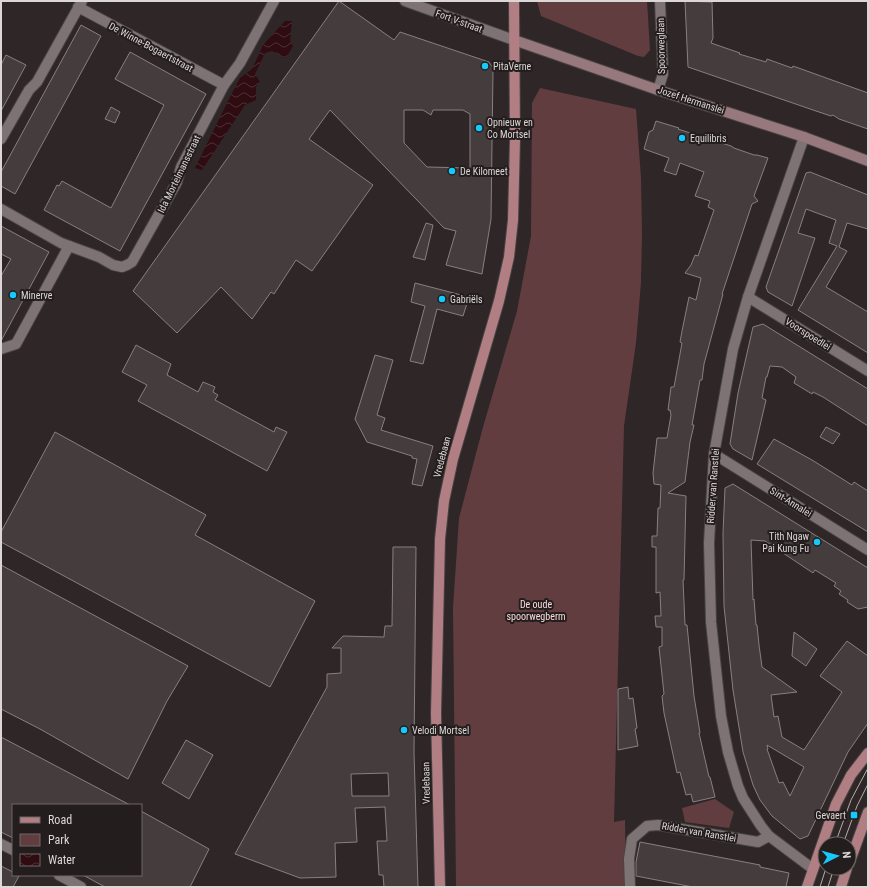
<svg xmlns="http://www.w3.org/2000/svg" width="869" height="888" viewBox="0 0 869 888" font-family="'Roboto Condensed',sans-serif">
	<defs>
		<pattern id="water-waves" width="16" height="10" patternUnits="userSpaceOnUse"><rect width="16" height="10" fill="#2f0c12"/><path d="M0 5q4-4 8 0t8 0" fill="none" stroke="#4d2f34"/></pattern>
	</defs>
	<rect width="100%" height="100%" fill="#2e2627"/>
	<g fill="#623d40">
		<path d="M537 1H647L650 50 644 57 638 56 541 16Z"/>
		<path d="M540 88 636 109 641 178 642 234 641 282 636 343 624 426 614 822 625 820 626 887H456L453 608 459 518 483 427 517 311 531 236 532 103Z"/>
		<path d="M715 799 734 812 729 828 685 822 682 808Z"/>
	</g>
	<path fill="url(#water-waves)" d="M285 21H292L290 41 293 46 286 58 272 51 265 53 255 74 260 82 256 87V100L245 105 202 170 195 168 231 95 240 78 252 69 263 45Z"/>
	<g fill="#453c3d" stroke="#897f80" fill-rule="evenodd">
		<path d="M339 1 394 40 400 32 489 62 493 68 491 219 482 274 446 265 456 231 444 228 330 110 309 139 373 185 312 271 296 260 274 294 271 292 252 319 221 287 177 333 133 291ZM404 110H423L431 115 433 110H463L470 114V168L427 167 404 143Z"/>
		<path d="M685 1 712 2 713 38 711 43 740 53 739 54 766 62 767 59 792 68 793 66 868 93V129L839 119 833 115 831 116 816 111 688 67Z"/>
		<path d="M81 25 101 36 15 194 1 186V172Z"/>
		<path d="M130 52 206 94 120 251 44 210 57 185 59 186 62 181 111 208 164 105 115 79Z"/>
		<path d="M6 55 26 65 1 111V65Z"/>
		<path d="M111 107 120 112 115 123 105 119Z"/>
		<path d="M656 121 679 128 678 129 690 133 731 146 734 148 754 155H757L768 158 754 196 758 201 752 204 722 294H723L704 364 702 380H700L692 425H694L690 442 685 482 668 493 686 496 684 580H683L685 625H687L694 696 700 733H699L709 777H710L715 797 693 802 691 794 686 795 680 772 677 773 664 713 662 696 664 694 659 647 662 646V627H656L655 616H661L660 592 656 593V547H652V536H657L658 508H660L661 485 654 484 653 473 657 438H667L671 415 670 410H668L671 387H674L682 343 680 342 682 331 689 297 696 300 701 278 685 273 691 265 695 255 698 256 714 210 708 207 710 201 695 196 704 172 680 163 676 175 664 171 669 158 644 149 649 132 653 130Z"/>
		<path d="M810 172 868 195V229L847 223 839 247 847 251 826 287 868 312V353L798 310 837 246 829 243 836 220 806 209 798 233 815 238 792 306 768 292 766 287 806 173Z"/>
		<path d="M426 223 433 225 425 260 413 257Z"/>
		<path d="M1 226 49 252 1 341V276L11 259 1 254Z"/>
		<path d="M415 283 469 297 463 316 437 309 423 364 410 361 425 306 411 302Z"/>
		<path d="M763 324 868 389V426L823 397 813 392 812 394 794 383 796 377 782 367 770 366 767 377H766L762 398 766 400 752 460 733 449 730 444 738 393 753 327Z"/>
		<path d="M136 345 171 364 167 375 198 392 203 382 215 387 213 392 218 395 215 400 274 432 276 427 287 432 267 471 138 401 147 385 122 372Z"/>
		<path d="M375 355 393 360 377 415 385 418 381 430 433 446 422 486 412 484 417 459 412 458V456L367 442 355 419Z"/>
		<path d="M826 427 840 434 833 444 820 437Z"/>
		<path d="M55 432 206 515 195 535 315 601 270 687 1 542V532Z"/>
		<path d="M774 439 812 460 852 485 854 482 868 491V532L757 464Z"/>
		<path d="M733 484 868 568V607L858 609 847 602 848 600 839 594 841 591 834 586 836 583 815 570 813 573 765 541 751 540 753 600 754 599 756 625H757L759 645 762 667 797 692 771 695 774 717 778 716 782 737 804 750 842 692 820 676 847 641 868 656V723L848 752 808 836 800 839 772 816 760 800 753 785 743 752 733 690 724 606 723 533 725 488ZM767 745 804 767 790 796 783 782 779 783 767 749H768Z"/>
		<path d="M393 547H416L414 752 418 887H384L383 875H379L377 841H387L385 807 355 808 357 842 335 843 336 877 300 878 235 854 327 687V674L341 673V648H332L343 636 384 637 385 626H392ZM388 773 389 796H352L351 774Z"/>
		<path d="M1 565 188 666 167 701 128 779 40 729 1 709Z"/>
		<path d="M794 632 817 649 806 666 792 656Z"/>
		<path d="M628 687 629 699 633 698 637 728 635 729 638 746 618 750V689Z"/>
		<path d="M1 737 130 805H13V838L1 832Z"/>
		<path d="M186 740 213 755 189 799 162 783Z"/>
		<path d="M141 811 209 849 190 887H105L83 875H141Z"/>
		<path d="M640 842 760 865V867L789 873 786 887H693L636 876V862Z"/>
		<path d="M1 866 13 872V875L19 876 13 887H1Z"/>
	</g>
	<g fill="none" stroke-linecap="round" stroke-linejoin="round">
		<defs>
			<g id="street">
				<path d="M405 1 514 40"/>
				<path d="M78 7 224 85"/>
				<path d="M658 90 663 74 660 1"/>
				<path d="M804 137 748 297 733 349 714 454 709 543 711 622 721 716 728 752 738 786 743 798 761 826 769 836 813 869"/>
				<path d="M1 139 29 90 37 82 82 1"/>
				<path d="M1 209 61 243 99 257 113 265 122 267 127 265 132 262 177 182 181 167 224 85 240 63 274 1"/>
				<path d="M748 297 868 371"/>
				<path d="M1 349 16 344 69 246"/>
				<path d="M714 454 868 550"/>
				<path d="M1 844 13 850"/>
				<path d="M59 875 81 887"/>
				<path d="M630 887 629 859 632 839 647 826 658 825 758 842 769 836"/>
			</g>
			<path id="secondary" d="M514 40 658 90 804 137 868 161"/>
			<g id="primary">
				<path d="M849 864 868 812"/>
				<path d="M440 887 436 713 440 539 444 501 453 459 499 301 509 257 513 220 515 139 514 1"/>
				<path d="M807 887 836 804 851 775 868 753"/>
				<path d="M841 887 847 868"/>
			</g>
		</defs>
		<use href="#street" stroke="#494344" stroke-width="12"/>
		<use href="#secondary" stroke="#494344" stroke-width="12"/>
		<use href="#primary" stroke="#494344" stroke-width="12"/>
		<use href="#street" stroke="#7d7374" stroke-width="10"/>
		<use href="#secondary" stroke="#97787c" stroke-width="10"/>
		<use href="#primary" stroke="#b17e83" stroke-width="10"/>
		<g stroke="#b3aeae" stroke-width="1">
			<path d="M835 844 851 800 868 768"/>
			<path d="M843 844 857 806 868 784"/>
			<path d="M820 887 826 868"/>
			<path d="M828 887 834 868"/>
		</g>
	</g>
	<g fill="#15cafb" stroke="#241d1d" stroke-width="1.5">
		<circle cx="485" cy="66" r="4"/>
		<circle cx="479" cy="128" r="4"/>
		<circle cx="682" cy="138" r="4"/>
		<circle cx="452" cy="171" r="4"/>
		<circle cx="13" cy="295" r="4"/>
		<circle cx="442" cy="299" r="4"/>
		<circle cx="817" cy="542" r="4"/>
		<circle cx="404" cy="730" r="4"/>
		<rect x="850" y="811" width="8" height="8" rx="2"/>
	</g>
	<g text-anchor="middle" dominant-baseline="central" stroke-width="4" stroke-linejoin="round" paint-order="stroke">
		<g font-size="10" fill="#dcd7d7" stroke="#241d1d">
			<text transform="translate(459 21) rotate(20)">Fort V-straat</text>
			<text transform="translate(661 46) rotate(-91)">Spoorweglaan</text>
			<text transform="translate(151 47) rotate(28)">De Winne-Bogaertstraat</text>
			<text transform="translate(691 100) rotate(18)">Jozef Hermanslei</text>
			<text transform="translate(179 174) rotate(-64)">Ida Mortelmansstraat</text>
			<text transform="translate(808 334) rotate(32)">Voorspoedlei</text>
			<text transform="translate(442 457) rotate(-75)">Vredebaan</text>
			<text transform="translate(713 486) rotate(-86)">Ridder van Ranstlei</text>
			<text transform="translate(791 502) rotate(32)">Sint-Annalei</text>
			<text transform="translate(426 783) rotate(-91)">Vredebaan</text>
			<text transform="translate(699 832) rotate(10)">Ridder van Ranstlei</text>
		</g>
		<g font-size="10" fill="#dcd7d7" stroke="#241d1d" text-anchor="start">
			<text x="493" y="66">PitaVerne</text>
			<text x="487" y="122">Opnieuw en<tspan x="487" dy="12">Co Mortsel</tspan></text>
			<text x="690" y="138">Equilibris</text>
			<text x="460" y="171">De Kilomeet</text>
			<text x="21" y="295">Minerve</text>
			<text x="450" y="299">Gabriëls</text>
			<text x="809" y="536" text-anchor="end">Tith Ngaw<tspan x="809" dy="12">Pai Kung Fu</tspan></text>
			<text x="412" y="730">Velodi Mortsel</text>
			<text x="846" y="815" text-anchor="end">Gevaert</text>
		</g>
		<g font-size="10" fill="#f9dadc" stroke="#241d1d">
			<text x="536" y="604">De oude<tspan x="536" dy="12">spoorwegberm</tspan></text>
		</g>
	</g>
	<rect width="869" height="888" fill="none" stroke="#dcd7d7" stroke-width="4"/>
	<rect x="12" y="804" width="130" height="72" fill="#241d1d" stroke="#6e6767"/>
	<rect x="20" y="817" width="20" height="6" fill="#b17e83" stroke="#6e6767"/>
	<text x="48" y="824" font-size="12" fill="#dcd7d7">Road</text>
	<rect x="20" y="834" width="20" height="12" fill="#623d40" stroke="#6e6767"/>
	<text x="48" y="844" font-size="12" fill="#dcd7d7">Park</text>
	<rect x="20" y="854" width="20" height="12" fill="url(#water-waves)" stroke="#6e6767"/>
	<text x="48" y="864" font-size="12" fill="#dcd7d7">Water</text>
	<g transform="translate(837 856) rotate(84)"><circle r="19" fill="#241d1d" stroke="#6e6767"/>
	<path d="M0-3L7 15L0 10L-7 15Z" fill="#15cafb"/>
	<text y="-6" font-size="11" font-weight="bold" text-anchor="middle" fill="#dcd7d7">N</text>
	</g>
</svg>
